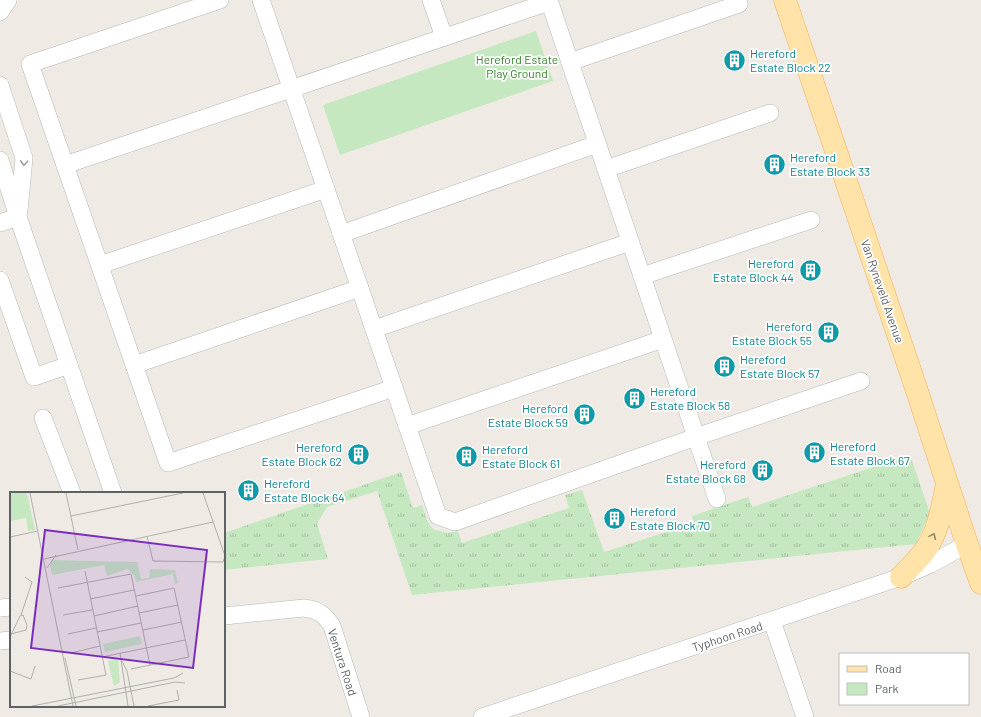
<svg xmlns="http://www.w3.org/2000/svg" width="981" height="717" viewBox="0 0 981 717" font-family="Barlow,sans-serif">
	<defs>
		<pattern id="grass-tufts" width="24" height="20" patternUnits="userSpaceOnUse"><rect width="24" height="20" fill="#c6e8c0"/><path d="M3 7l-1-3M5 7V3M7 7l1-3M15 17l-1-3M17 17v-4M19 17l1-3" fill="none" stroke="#a4bfa0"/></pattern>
	</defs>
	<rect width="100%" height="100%" fill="#efebe4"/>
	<path fill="url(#grass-tufts)" d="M910 455 930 513 916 544 412 595 377 491 327 507 317 524 328 559 224 570V533L401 472 413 508 422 505 427 520 431 527 435 530 448 533 458 531 462 543 569 508 565 495 582 490 604 552 694 523 692 516 748 497 752 507Z"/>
	<path fill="#c6e8c0" d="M536 31 553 81 340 155 323 105Z"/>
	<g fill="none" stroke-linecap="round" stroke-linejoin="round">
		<defs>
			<g id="minor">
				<path d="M220 0 30 64 168 463 394 388"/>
				<path d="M261 0 438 516 455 522 696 437 861 381"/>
				<path d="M431 0 444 37"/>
				<path d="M549 0 717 499"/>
				<path d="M0 12 8 0"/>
				<path d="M570 62 739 4"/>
				<path d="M0 85 24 158 19 211"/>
				<path d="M0 160 18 217 113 493"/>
				<path d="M65 165 549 2"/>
				<path d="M606 169 770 113"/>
				<path d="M0 223 18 217"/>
				<path d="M341 234 597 144"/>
				<path d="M100 265 326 189"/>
				<path d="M642 276 811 220"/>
				<path d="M0 280 34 377 69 365"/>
				<path d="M374 329 630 242"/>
				<path d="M134 365 360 288"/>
				<path d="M43 418 72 493"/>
				<path d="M407 426 663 339"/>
				<path d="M0 608 11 607"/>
				<path d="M224 616 304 608C319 610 324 614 332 626L361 717"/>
				<path d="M772 621 805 717"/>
				<path d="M0 641 11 640"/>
				<path d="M482 717 901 577 931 564 967 544"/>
			</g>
			<g id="major">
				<path d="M785 0 916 388 967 544 981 583"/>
				<path d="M901 577C909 568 919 559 926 549 939 530 942 506 947 484"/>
			</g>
		</defs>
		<use href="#minor" stroke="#b5b8bc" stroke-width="18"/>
		<use href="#major" stroke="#f8ae55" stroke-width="23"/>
		<use href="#minor" stroke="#fff" stroke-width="17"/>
		<use href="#major" stroke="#ffe3a9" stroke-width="22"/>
	</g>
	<defs><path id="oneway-chevron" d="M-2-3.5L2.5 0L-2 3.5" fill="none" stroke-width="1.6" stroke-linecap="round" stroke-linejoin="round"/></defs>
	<use stroke="#9da1a3" href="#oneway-chevron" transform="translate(24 163) rotate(93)"/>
	<use stroke="#8d8979" href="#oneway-chevron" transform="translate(933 536) rotate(-66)"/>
	<defs>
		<symbol id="building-disc" viewBox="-11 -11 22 22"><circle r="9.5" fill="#0f9aa8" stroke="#fff"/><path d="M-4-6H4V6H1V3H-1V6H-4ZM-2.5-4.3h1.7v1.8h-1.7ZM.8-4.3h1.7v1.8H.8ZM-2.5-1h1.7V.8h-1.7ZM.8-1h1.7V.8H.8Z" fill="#fff"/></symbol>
	</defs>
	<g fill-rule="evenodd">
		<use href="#building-disc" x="722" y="48" width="25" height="25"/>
		<use href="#building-disc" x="762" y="152" width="25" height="25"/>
		<use href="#building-disc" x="798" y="258" width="25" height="25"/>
		<use href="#building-disc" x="816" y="320" width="25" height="25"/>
		<use href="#building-disc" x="712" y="354" width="25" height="25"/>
		<use href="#building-disc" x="622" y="386" width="25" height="25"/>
		<use href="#building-disc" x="572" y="402" width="25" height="25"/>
		<use href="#building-disc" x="802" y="440" width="25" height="25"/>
		<use href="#building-disc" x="346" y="442" width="25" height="25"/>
		<use href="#building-disc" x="454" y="444" width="25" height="25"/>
		<use href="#building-disc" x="750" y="458" width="25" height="25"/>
		<use href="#building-disc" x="236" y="478" width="25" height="25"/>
		<use href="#building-disc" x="602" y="506" width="25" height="25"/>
	</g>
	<g text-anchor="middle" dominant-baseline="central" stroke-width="3.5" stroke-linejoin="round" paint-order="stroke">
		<g font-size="12" fill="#0d838f" stroke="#fff" text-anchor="start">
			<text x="750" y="53">Hereford<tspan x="750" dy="14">Estate Block 22</tspan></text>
			<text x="790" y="157">Hereford<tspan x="790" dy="14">Estate Block 33</tspan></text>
			<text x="794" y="263" text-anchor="end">Hereford<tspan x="794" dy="14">Estate Block 44</tspan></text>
			<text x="812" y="326" text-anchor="end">Hereford<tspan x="812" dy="14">Estate Block 55</tspan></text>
			<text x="740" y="359">Hereford<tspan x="740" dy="14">Estate Block 57</tspan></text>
			<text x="650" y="391">Hereford<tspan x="650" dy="14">Estate Block 58</tspan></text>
			<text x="568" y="408" text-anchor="end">Hereford<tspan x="568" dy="14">Estate Block 59</tspan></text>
			<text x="830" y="446">Hereford<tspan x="830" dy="14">Estate Block 67</tspan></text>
			<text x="342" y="447" text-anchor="end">Hereford<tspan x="342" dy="14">Estate Block 62</tspan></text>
			<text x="482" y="449">Hereford<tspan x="482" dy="14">Estate Block 61</tspan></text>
			<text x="746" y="464" text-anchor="end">Hereford<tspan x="746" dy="14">Estate Block 68</tspan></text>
			<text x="264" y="483">Hereford<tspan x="264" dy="14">Estate Block 64</tspan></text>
			<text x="630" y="511">Hereford<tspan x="630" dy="14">Estate Block 70</tspan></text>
		</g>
		<g font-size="12" fill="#3a8130" stroke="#fff">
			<text x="517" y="59">Hereford Estate<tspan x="517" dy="14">Play Ground</tspan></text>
		</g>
		<g font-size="12" fill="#5c6265" stroke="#fff">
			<text transform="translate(883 291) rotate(71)">Van Ryneveld Avenue</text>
			<text transform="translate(727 636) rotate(-18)">Typhoon Road</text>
			<text transform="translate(343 662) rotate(72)">Ventura Road</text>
		</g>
	</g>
	<g transform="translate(10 492)">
		<rect width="215" height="215" fill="#efebe4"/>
		<path d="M0 1H17L25 38 18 39 16 26 0 29ZM43 68 127 70 131 87 139 86 140 77 165 78 168 91 165 92 163 82 126 90 125 84 117 77 97 84 94 73 42 83 40 73Z" fill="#c6e8c0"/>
		<path d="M130 144 132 152 95 160 93 152ZM108 167 110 190 104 194 98 169Z" fill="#c6e8c0"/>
		<path fill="none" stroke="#b0b0ad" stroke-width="1" d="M20 1 63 214M56 1 68 58M61 24 173 1M137 44 143 69 213 70 215 64 193 1M0 45 28 39M34 67 203 30M37 76 46 63M48 96 121 82 140 173M80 107 124 98M129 121 168 113M11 123 22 90 15 85M53 123 82 118M84 124 128 114M133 138 172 130M87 140 131 131M58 142 86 136M0 145 10 124 13 123 17 133 16 138 1 142M61 161 90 154M110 161 118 214M92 165 175 148M55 166 66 214M112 169 117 179 124 214M121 177 179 165 164 96 126 104M0 179 21 187 25 174M68 188 96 183 75 79M22 214 164 186 173 181M48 214 165 190 175 191M138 214 169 208 167 198"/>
		<path fill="#7b2cbf" fill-opacity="0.15" stroke="#7b2cbf" stroke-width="2" d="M35 38 197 58 183 176 21 156Z"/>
		<rect width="215" height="215" fill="none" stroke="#5c6265" stroke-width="2"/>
	</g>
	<rect x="839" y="653" width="130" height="52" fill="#ffffff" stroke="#bec0c1"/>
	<rect x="847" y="666" width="20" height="6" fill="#ffe3a9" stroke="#bec0c1"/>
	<text x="875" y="673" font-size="12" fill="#5c6265">Road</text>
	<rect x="847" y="683" width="20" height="12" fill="#c6e8c0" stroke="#bec0c1"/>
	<text x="875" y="693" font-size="12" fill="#5c6265">Park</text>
</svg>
